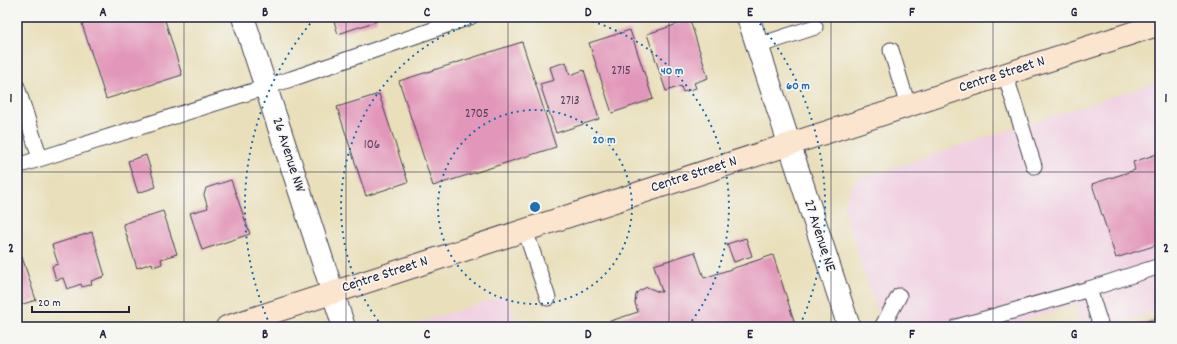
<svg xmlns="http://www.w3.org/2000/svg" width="1177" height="344" viewBox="0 0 1177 344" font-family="Dekko,sans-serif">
	<rect width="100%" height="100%" fill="#f6f6f2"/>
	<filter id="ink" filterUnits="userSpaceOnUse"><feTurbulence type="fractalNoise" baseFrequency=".025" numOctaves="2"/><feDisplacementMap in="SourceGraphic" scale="8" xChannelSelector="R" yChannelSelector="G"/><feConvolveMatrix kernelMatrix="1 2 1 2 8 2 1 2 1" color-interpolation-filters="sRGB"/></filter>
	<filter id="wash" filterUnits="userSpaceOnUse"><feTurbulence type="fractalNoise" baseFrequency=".012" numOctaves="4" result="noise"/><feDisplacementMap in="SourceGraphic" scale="16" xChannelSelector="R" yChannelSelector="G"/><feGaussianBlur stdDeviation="0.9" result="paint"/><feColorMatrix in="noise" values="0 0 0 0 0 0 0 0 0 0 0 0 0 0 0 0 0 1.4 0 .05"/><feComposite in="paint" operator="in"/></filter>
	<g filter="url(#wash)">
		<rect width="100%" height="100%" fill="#e9dfba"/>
		<g fill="#f1d0e2">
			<path d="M1160 81V310L1108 327H1082L1075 304 1005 327H882L843 207 855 180Z"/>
			<path d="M507 295 518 327H405Z"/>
		</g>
		<g id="blocks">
			<g fill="#e296b9">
				<path d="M103 17H164L182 75 106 99 82 24Z"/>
				<path d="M326 17H376L377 21 338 34 333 18 327 20Z"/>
				<path d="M690 20 708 78 694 83 696 88 683 92 681 86 666 91 647 34Z"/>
				<path d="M630 30 653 99 612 113 589 43Z"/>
				<path d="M522 42 556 147 433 186 399 81Z"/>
				<path d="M566 62 570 75 584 70 599 119 556 133 540 84 554 80 550 67Z"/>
				<path d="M379 94 408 182 366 196 337 107Z"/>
				<path d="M1160 153V232L1157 233 1160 244 1116 258 1092 184 1135 170 1133 162Z"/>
				<path d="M146 155 156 187 138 193 128 161Z"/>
				<path d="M231 180 250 234 202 250 190 213 208 208 204 195 206 188Z"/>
				<path d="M163 211 177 254 161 259 162 264 153 267 152 263 137 268 123 224Z"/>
				<path d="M92 232 105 276 91 281 92 284 82 287 81 284 67 289 63 278 56 280 52 266 58 264 52 245Z"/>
				<path d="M746 238 752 256 734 262 727 244Z"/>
				<path d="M695 252 704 278 773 255 796 327H592L638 312 635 303 636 294 639 291 647 287 659 292H662L654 265Z"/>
				<path d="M22 257 36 300 20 305 21 306 17 308V259Z"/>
				<path d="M1160 317V327H1130Z"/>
			</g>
		</g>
	</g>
	<g filter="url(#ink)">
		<use href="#blocks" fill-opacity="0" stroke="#403e4e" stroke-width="1"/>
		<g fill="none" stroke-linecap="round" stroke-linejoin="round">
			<defs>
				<g id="lane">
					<path d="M757 46 815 27"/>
					<path d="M891 50 908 106"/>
					<path d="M1005 74 1034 166"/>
					<path d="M17 87 40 158"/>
					<path d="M17 166 291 79 470 17"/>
					<path d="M525 230 548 298"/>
					<path d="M1089 289 1101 327"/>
					<path d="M882 327 899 296"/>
					<path d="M957 327 1089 289 1160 266"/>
				</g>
				<g id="street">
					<path d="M243 17 344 327"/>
					<path d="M748 17 849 327"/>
				</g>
				<path id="secondary" d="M227 327 1160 24"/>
			</defs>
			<use href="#lane" stroke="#403e4e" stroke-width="17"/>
			<use href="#street" stroke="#403e4e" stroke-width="24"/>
			<use href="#secondary" stroke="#403e4e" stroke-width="24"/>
			<use href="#lane" stroke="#fff" stroke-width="15"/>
			<use href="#street" stroke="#fff" stroke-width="22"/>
			<use href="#secondary" stroke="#fbe5cf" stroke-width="22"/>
		</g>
	</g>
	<path fill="none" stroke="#22223b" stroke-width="1" stroke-opacity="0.55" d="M184 17V327M346 17V327M508 17V327M669 17V327M831 17V327M993 17V327M17 172H1160"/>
	<g fill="none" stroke="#1f6fb2" stroke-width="2" stroke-dasharray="2 4">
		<circle cx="535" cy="207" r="97"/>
		<path d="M382 326A194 194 0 0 1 495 17M575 17A194 194 0 0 1 688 326"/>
		<path d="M270 325A290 290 0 0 1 314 19M756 19A290 290 0 0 1 800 325"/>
	</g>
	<g text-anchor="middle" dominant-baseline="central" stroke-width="3.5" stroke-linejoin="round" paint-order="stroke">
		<g font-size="13" fill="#523f5a">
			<text x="621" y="71">2715</text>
			<text x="570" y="101">2713</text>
			<text x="477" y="114">2705</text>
			<text x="372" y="145">106</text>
		</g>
		<g font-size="15" fill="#22223b" stroke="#f6f6f2">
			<text transform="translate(1002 75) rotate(-18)">Centre Street N</text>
			<text transform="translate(288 155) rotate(72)">26 Avenue NW</text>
			<text transform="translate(694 175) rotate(-18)">Centre Street N</text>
			<text transform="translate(819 236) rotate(72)">27 Avenue NE</text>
			<text transform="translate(385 275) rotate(-18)">Centre Street N</text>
		</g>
	</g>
	<circle cx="535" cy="207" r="6" fill="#1f6fb2" stroke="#f6f6f2" stroke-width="2"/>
	<g font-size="12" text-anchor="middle" font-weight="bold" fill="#1f6fb2" stroke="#f6f6f2" stroke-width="3.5" stroke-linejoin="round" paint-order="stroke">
		<text x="672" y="74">40 m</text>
		<text x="798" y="89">60 m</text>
		<text x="604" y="143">20 m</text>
	</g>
	<rect width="1177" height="344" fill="none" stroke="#f6f6f2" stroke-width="44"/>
	<path d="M32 306v6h97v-6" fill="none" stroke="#22223b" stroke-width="2"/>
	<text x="38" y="306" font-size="12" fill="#22223b" stroke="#f6f6f2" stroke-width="3" paint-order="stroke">20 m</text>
	<rect x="22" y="22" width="1133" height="300" fill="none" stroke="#22223b" stroke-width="1.5"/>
	<g font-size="13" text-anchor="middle" font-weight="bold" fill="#22223b">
		<text x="103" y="16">A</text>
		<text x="265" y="16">B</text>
		<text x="427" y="16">C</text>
		<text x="588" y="16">D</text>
		<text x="750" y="16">E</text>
		<text x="912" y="16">F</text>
		<text x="1074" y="16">G</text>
		<text x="11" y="102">1</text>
		<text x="1166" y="102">1</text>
		<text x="11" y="252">2</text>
		<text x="1166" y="252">2</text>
		<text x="103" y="338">A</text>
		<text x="265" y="338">B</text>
		<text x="427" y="338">C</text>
		<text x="588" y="338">D</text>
		<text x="750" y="338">E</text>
		<text x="912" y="338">F</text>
		<text x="1074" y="338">G</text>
	</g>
</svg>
